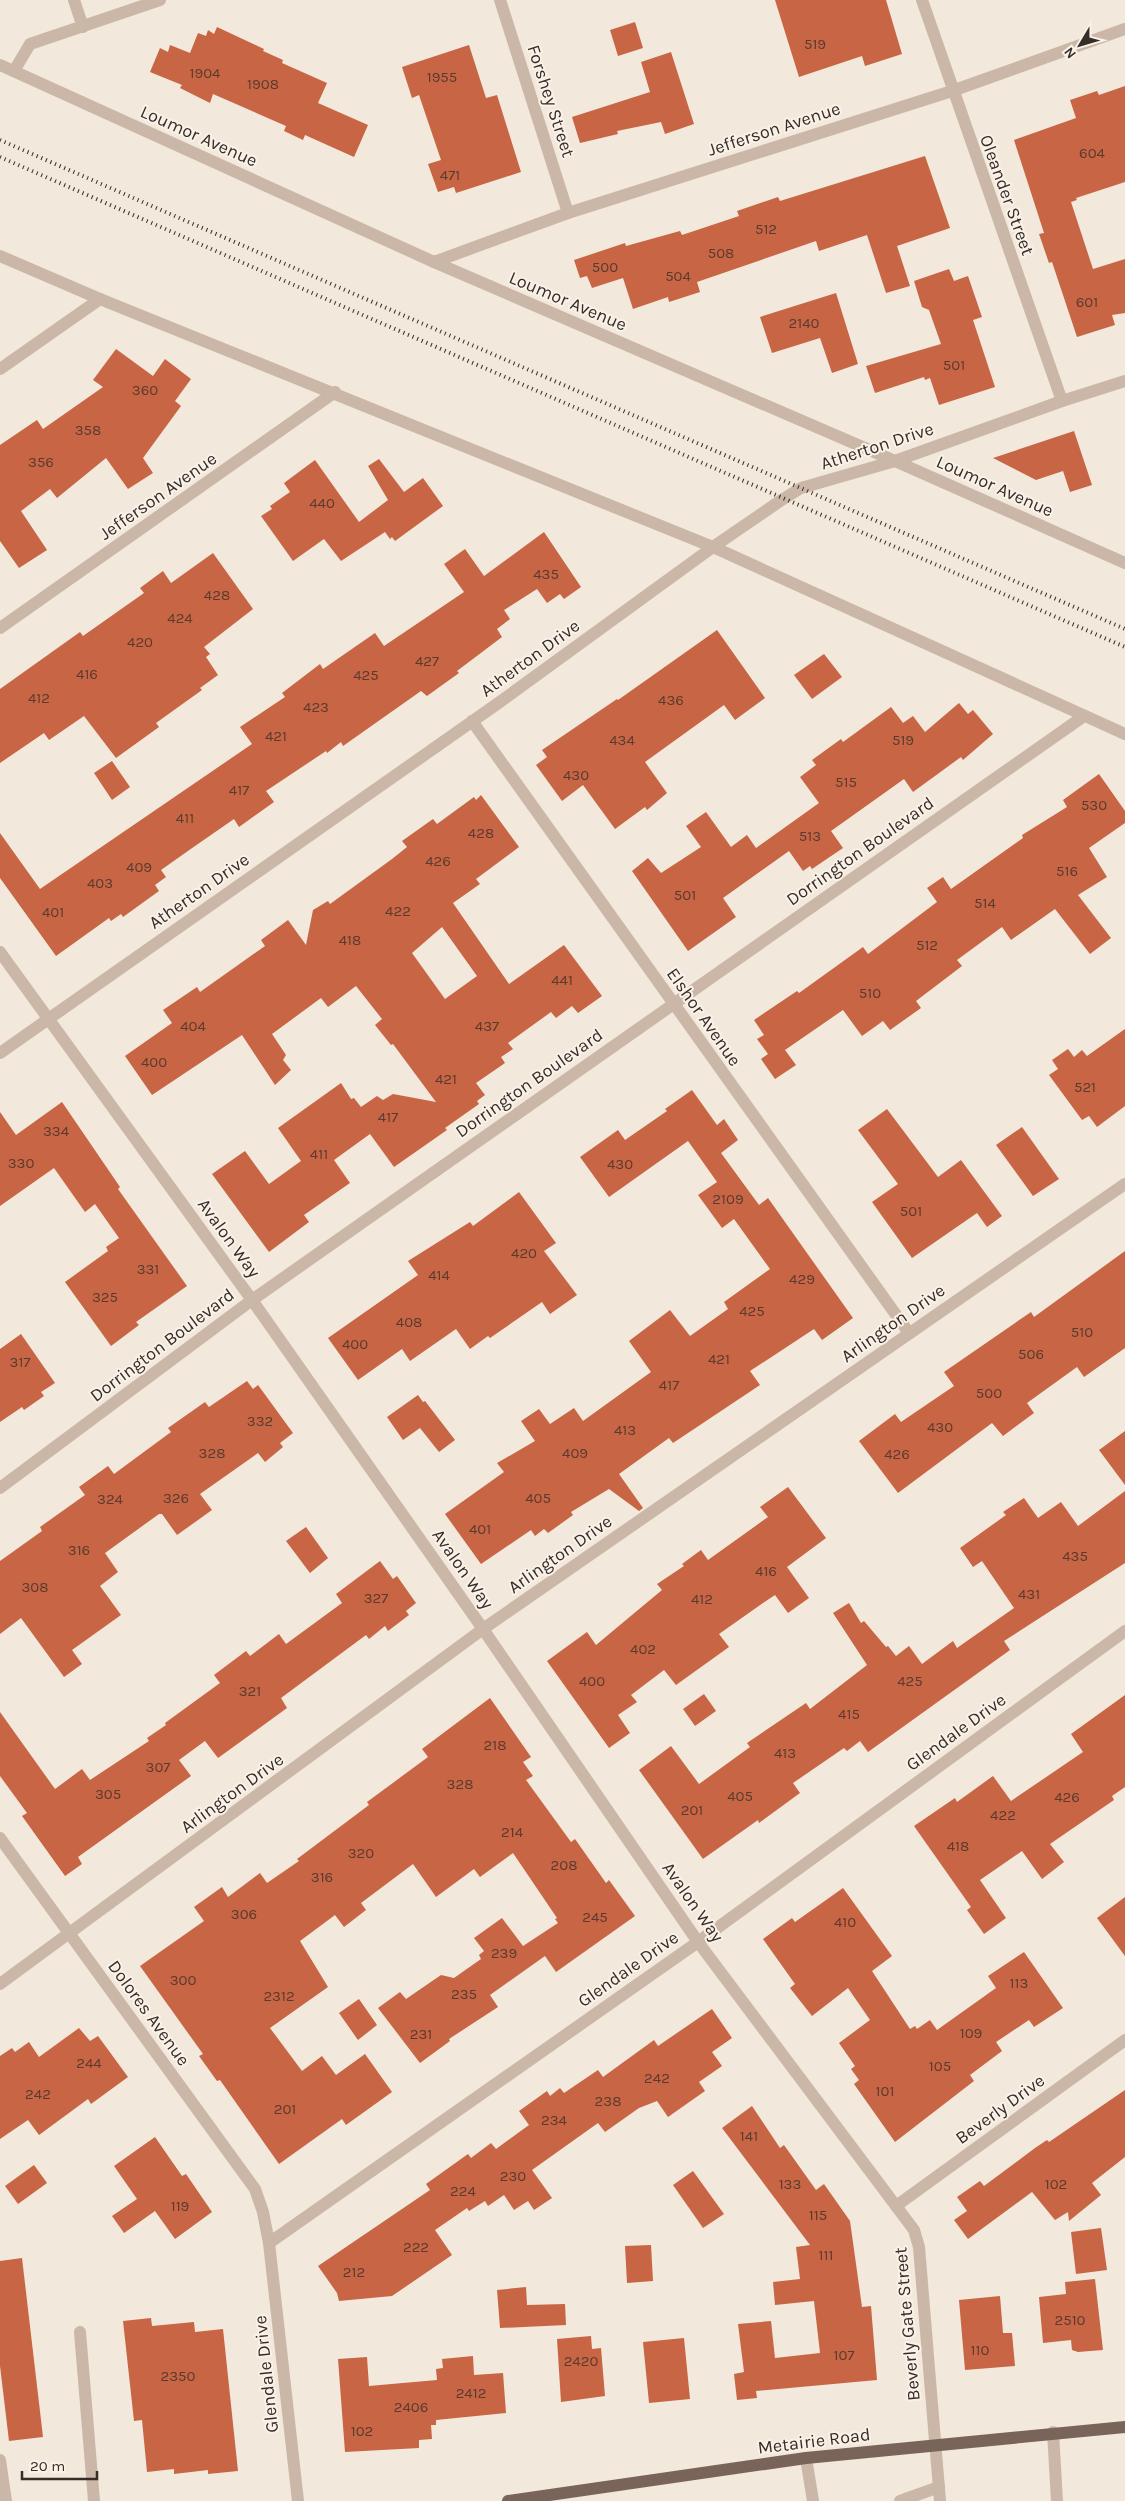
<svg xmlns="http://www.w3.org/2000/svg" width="1125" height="2501" viewBox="0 0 1125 2501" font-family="Karla,sans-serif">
	<rect width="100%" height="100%" fill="#f2e8db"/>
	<g fill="#c86544" fill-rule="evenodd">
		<path d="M775 0H886L902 54 865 66 862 56 799 77Z"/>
		<path d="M635 22 643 48 618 56 610 30Z"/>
		<path d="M217 27 264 49 263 51 283 60 282 63 327 83 318 103 368 125 354 157 305 135 303 140 284 131 286 126 213 94 210 103 180 88 182 85 150 72 160 48 168 52 170 45 190 53 198 33 206 36 208 30 214 34Z"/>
		<path d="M469 45 486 98 497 95 521 172 456 193 454 187 438 192 428 164 441 160 419 95 412 98 402 67Z"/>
		<path d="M671 52 694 124 665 134 661 122 617 131 618 134 580 143 572 117 650 92 641 62Z"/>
		<path d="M1125 86V182L1076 198 1077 200 1071 202 1093 269 1125 259V313L1112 315 1115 325 1077 337 1052 262 1049 263 1039 234 1044 233 1014 140 1076 118 1070 100 1097 91 1099 95Z"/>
		<path d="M925 156 950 228 897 246 910 286 886 293 867 235 819 251 816 241 697 282 700 292 669 302 668 297 633 309 623 278 592 288 587 276 580 278 574 260 625 243 626 246 680 231 682 235 739 216 737 211 778 197 780 201Z"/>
		<path d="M949 269 954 281 968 276 982 317 973 320 995 387 939 405 930 378 925 380 924 377 875 393 866 366 941 344 929 310 922 307 914 281Z"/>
		<path d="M836 293 858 364 832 373 820 338 772 353 760 317Z"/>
		<path d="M116 349 153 376 165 359 191 379 175 401 181 406 143 458 153 473 128 489 106 458 57 498 50 489 21 511 47 550 19 568 0 541V445L37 420 43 429 103 387 93 380Z"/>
		<path d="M1074 431 1092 485 1070 492 1063 471 1036 480 993 458Z"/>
		<path d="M379 459 404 492 423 478 443 506 395 541 392 537 390 539 385 532 341 561 324 539 293 561 261 516 272 509 270 506 290 492 284 483 315 460 359 522 388 500 368 466Z"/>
		<path d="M544 532 581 587 564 599 560 594 547 603 537 589 504 610 510 619 497 629 502 637 457 671 459 673 427 696 421 691 343 746 341 742 327 753 326 751 266 791 274 802 239 827 234 819 195 846 161 870 166 877 155 885 159 891 123 917 121 914 111 921 109 918 56 956 0 878V833L40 889 252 744 240 727 285 697 282 693 320 664 323 669 375 633 384 646 464 592 444 564 465 549 484 576Z"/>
		<path d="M213 553 253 609 204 647 210 654 206 657 218 675 200 688 202 690 156 723 159 727 116 758 84 716 49 740 44 733 0 763V689L80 632 83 636 144 593 140 588 163 571 171 583Z"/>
		<path d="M717 630 765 698 735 720 724 705 645 762 667 793 647 810 645 807 615 829 583 785 562 801 536 765 547 757 542 750 617 699 618 700Z"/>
		<path d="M824 654 842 677 812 699 794 675Z"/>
		<path d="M959 703 968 714 973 710 993 734 963 760 961 757 913 792 904 779 831 831 843 848 812 869 810 866 803 871 789 851 723 898 736 917 688 951 632 871 648 858 661 873 701 847 686 826 706 812 731 847 747 835 756 848 819 803 800 777 816 765 812 760 841 739 843 742 891 707 903 723 913 716 925 732Z"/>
		<path d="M112 761 130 787 112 800 94 773Z"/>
		<path d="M1099 774 1125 811V823L1089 848 1107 877 1078 895 1111 938 1090 954 1055 909 1011 940 1002 927 957 960 962 966 916 1001 921 1008 890 1030 883 1021 862 1036 843 1010 785 1050 796 1065 775 1079 761 1059 768 1054 757 1039 764 1035 754 1020 797 991 799 993 863 947 868 954 937 902 927 888 943 877 951 889 1023 838 1022 835 1067 807 1063 800Z"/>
		<path d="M481 795 519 847 476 879 480 884 453 903 509 984 564 945 602 996 578 1013 572 1006 556 1018 551 1012 508 1043 513 1049 501 1057 505 1063 476 1083 485 1095 477 1101 479 1104 445 1128 447 1130 394 1167 370 1134 334 1160 350 1183 304 1215 309 1222 269 1252 212 1174 245 1151 269 1184 301 1161 278 1128 341 1083 351 1099 354 1098 361 1107 377 1096 383 1100 393 1094 436 1102 393 1044 391 1045 375 1025 382 1019 356 986 328 1007 321 998 272 1034 286 1055 283 1060 291 1070 275 1085 242 1035 152 1095 125 1056 172 1023 163 1010 197 987 200 992 265 946 261 940 288 920 306 945 313 910 328 901 330 904 392 859 407 847 402 841 433 819 437 824 474 797 476 800ZM442 927 477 976 445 999 412 953Z"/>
		<path d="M1125 1029V1106L1097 1127 1089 1116 1082 1120 1049 1075 1058 1069 1052 1060 1068 1049 1074 1057 1082 1050 1087 1056Z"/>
		<path d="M692 1090 717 1125 724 1119 738 1140 721 1153 759 1205 768 1198 853 1318 822 1340 814 1329 750 1371 760 1385 673 1443 669 1438 619 1474 643 1508 639 1511 609 1489 571 1512 573 1515 548 1533 544 1529 535 1536 531 1530 481 1564 445 1514 504 1472 497 1463 535 1441 521 1421 539 1409 550 1424 574 1408 583 1421 651 1372 629 1341 670 1310 690 1336 728 1309 724 1302 770 1269 734 1219 722 1228 698 1195 717 1182 688 1141 609 1197 580 1157 618 1130 625 1140 667 1111 665 1109Z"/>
		<path d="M62 1102 120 1187 118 1189 187 1286 136 1322 139 1325 111 1346 65 1282 108 1251 106 1247 119 1238 95 1204 85 1212 54 1168 0 1206V1112L16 1135Z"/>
		<path d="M887 1109 938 1177 961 1160 1002 1216 987 1227 977 1213 912 1258 872 1202 898 1184 858 1130Z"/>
		<path d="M1022 1127 1059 1179 1033 1196 996 1145Z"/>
		<path d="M519 1192 556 1243 544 1251 577 1295 550 1314 542 1302 490 1338 488 1336 470 1349 456 1329 410 1361 402 1349 358 1380 328 1338 418 1275 408 1261 470 1222 473 1226Z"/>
		<path d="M1125 1251V1348L1084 1377 1077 1367 1027 1403 1034 1413 1003 1436 992 1423 898 1493 859 1441 895 1414 901 1422 954 1386 944 1372 1031 1312 1034 1317Z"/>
		<path d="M21 1334 55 1383 41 1392 44 1396 24 1410 22 1407 0 1422V1349Z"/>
		<path d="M247 1381 253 1389 258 1385 293 1433 280 1443 283 1447 265 1462 258 1453 200 1494 212 1510 177 1535 162 1514H159L105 1553 118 1572 100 1586 121 1615 72 1650 82 1664 64 1677 21 1618 0 1634V1561L42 1531 40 1527 85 1495 79 1487 108 1466 114 1474 171 1432 168 1428 205 1402 209 1407Z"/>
		<path d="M418 1395 423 1402 425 1401 455 1440 439 1452 420 1428 403 1440 387 1417Z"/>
		<path d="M1125 1431V1485L1099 1450Z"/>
		<path d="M788 1487 826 1538 787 1567 809 1598 788 1613 775 1595 763 1603 719 1634 729 1647 676 1685 664 1670 631 1695 637 1702 618 1715 630 1733 609 1748 547 1661 587 1632 596 1645 662 1590 657 1584 684 1566 682 1564 701 1550 708 1560 768 1517 760 1507Z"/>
		<path d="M1125 1491V1563L1004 1641 1010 1650 868 1752 860 1741 847 1751 844 1748 793 1783 800 1793 759 1823 758 1820 703 1859 639 1770 671 1746 699 1784 750 1747 747 1743 806 1703 810 1709 867 1665 833 1613 849 1603 861 1623 864 1621 886 1647 888 1646 896 1656 909 1646 922 1664 953 1641 957 1648 1014 1608 982 1561 973 1567 960 1548 1006 1515 1003 1512 1024 1498 1038 1518 1061 1502 1078 1526Z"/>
		<path d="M306 1527 328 1558 310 1573 286 1541Z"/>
		<path d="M380 1561 393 1579 397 1576 416 1603 406 1611 409 1615 388 1631 385 1626 369 1639 366 1635 281 1698 287 1708 218 1758 205 1741 179 1760 191 1776 78 1857 82 1864 65 1876 22 1816 27 1813 0 1776V1712L55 1789 82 1769 90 1780 149 1741 147 1738 166 1725 165 1723 220 1683 214 1675 246 1651 250 1656 279 1634 286 1644 342 1603 336 1594Z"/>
		<path d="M704 1694 716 1711 695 1726 683 1709Z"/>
		<path d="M1125 1695V1787L1112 1796 1114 1800 1050 1844 1064 1862 1042 1879 1022 1851 980 1880 1006 1918 984 1934 967 1910 971 1907 914 1826 955 1798 957 1802 993 1776 1011 1801 1083 1752 1071 1734Z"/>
		<path d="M490 1698 531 1757 523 1762 533 1776 526 1780 571 1842 575 1839 606 1883 609 1880 635 1916 556 1972 545 1956 490 1995 498 2007 449 2039 450 2041 420 2063 378 2008 400 1992 406 1999 441 1975 454 1978 481 1959 479 1955 484 1951 474 1938 502 1918 523 1946 558 1923 555 1919 557 1918 513 1853 480 1877 474 1869 436 1897 413 1864 361 1903 366 1910 344 1927 335 1915 300 1941 328 1987 270 2028 302 2071 322 2056 336 2075 365 2054 392 2092 346 2125 342 2119 279 2164 220 2080 217 2081 199 2056 203 2054 140 1966 204 1921 194 1907 222 1887 228 1897 260 1873 267 1883 299 1861 297 1859 369 1805 367 1802 428 1757 422 1749Z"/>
		<path d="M843 1888 892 1956 872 1971 910 2029 915 2026 917 2029 930 2020 937 2030 996 1988 988 1976 1024 1952 1063 2008 1034 2027 1029 2020 996 2042 1002 2051 970 2075 974 2081 895 2142 854 2084 859 2080 851 2069 855 2066 839 2043 870 2020 848 1988 812 2016 790 1988 795 1984 763 1939 792 1918 795 1922Z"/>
		<path d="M1125 1897V1956L1097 1918Z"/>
		<path d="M359 1999 377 2025 358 2040 339 2013Z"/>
		<path d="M712 2009 732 2038 712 2052 722 2066 699 2082 705 2091 668 2117 657 2101 639 2108 605 2132 598 2123 532 2170 552 2198 534 2210 528 2201 514 2210 504 2195 488 2206 485 2201 469 2211 467 2208 435 2230 452 2255 392 2296 339 2301 337 2293 318 2266 430 2190 426 2184 468 2154 471 2158 491 2143 496 2149 529 2125 519 2111 547 2091 550 2096 560 2088 564 2093 598 2070 603 2077 654 2040 658 2046Z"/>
		<path d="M79 2028 90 2041 98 2036 128 2077 91 2104 88 2099 39 2135 28 2120 0 2139V2056L12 2048 15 2052 29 2042 39 2057Z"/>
		<path d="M1125 2090V2157L1092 2183 1101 2195 1069 2221 1068 2212 1055 2220 1032 2192 968 2239 954 2220 967 2211 957 2197 980 2181 984 2186 1035 2148 1047 2140 1049 2142Z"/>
		<path d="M752 2106 780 2148 784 2145 816 2190 824 2184 850 2221 862 2307 871 2306 877 2380 756 2391 757 2398 737 2400 734 2374 744 2372 738 2324 771 2321 775 2358 820 2353 814 2301 775 2305 773 2282 800 2279 796 2247 810 2245 722 2128Z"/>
		<path d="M155 2137 182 2176 186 2174 212 2212 175 2239 155 2211 124 2233 112 2216 137 2199 114 2166Z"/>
		<path d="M34 2165 47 2183 18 2204 5 2186Z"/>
		<path d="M693 2171 724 2214 703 2228 673 2185Z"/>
		<path d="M1101 2228 1107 2270 1076 2274 1071 2232Z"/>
		<path d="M651 2245 653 2281 627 2283 625 2246Z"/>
		<path d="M22 2258 43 2437 9 2441 0 2366V2261Z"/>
		<path d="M1095 2279 1103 2350 1078 2352 1072 2350 1071 2340 1043 2343 1039 2297 1066 2294 1065 2282Z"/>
		<path d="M526 2287 527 2305 565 2304 566 2325 500 2328 497 2290Z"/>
		<path d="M1000 2296 1003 2333H1012L1015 2366 965 2370 959 2300Z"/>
		<path d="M151 2318 152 2326 194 2322 195 2332 223 2329 238 2471 208 2474V2470L174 2474V2469L147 2472 142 2420 134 2421 123 2321Z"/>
		<path d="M591 2336 592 2349 601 2348 605 2396 561 2402 557 2339Z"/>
		<path d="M684 2338 690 2399 649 2403 643 2342Z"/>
		<path d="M473 2356 474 2375 503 2373 506 2413 436 2420V2425H431L432 2439 419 2440V2448L345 2452 338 2359 367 2357 369 2386 437 2380 436 2369 443 2368 442 2359Z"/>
	</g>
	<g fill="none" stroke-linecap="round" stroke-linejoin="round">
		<g stroke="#cbb7a7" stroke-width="12">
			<path d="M74 0 83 27"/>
			<path d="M500 0 568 213"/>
			<path d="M922 0 1062 401"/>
			<path d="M0 65 434 262 895 461 1125 563"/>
			<path d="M14 71 30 44 160 0"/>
			<path d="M0 256 100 299 713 547 1125 734"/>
			<path d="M434 262 568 213 952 91 1125 29"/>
			<path d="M0 369 100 299"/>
			<path d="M0 628 335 392"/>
			<path d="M472 721 909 1333"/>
			<path d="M0 952 252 1300 483 1629 698 1942 914 2230 919 2247 940 2501"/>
			<path d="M0 1053 497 704 713 547 783 499 801 488 895 461 1062 401 1125 381"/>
			<path d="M0 1488 252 1300 1084 716"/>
			<path d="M0 1838 255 2189 263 2212 269 2243 298 2501"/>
			<path d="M0 1984 483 1629 1125 1184"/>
			<path d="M896 2206 1125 2040"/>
			<path d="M269 2243 698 1942 1125 1631"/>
			<path d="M80 2332 94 2501"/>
			<path d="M1053 2432 1057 2501"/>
			<path d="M806 2458 813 2501"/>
			<path d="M0 2460 6 2501"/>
			<path d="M900 2501 939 2487"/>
		</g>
		<path stroke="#796459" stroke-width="12" d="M508 2501 806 2458 1125 2427"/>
		<g stroke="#372d28" stroke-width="4" stroke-dasharray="1 4" stroke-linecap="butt">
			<path d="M0 140 1125 629"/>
			<path d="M0 157 1125 647"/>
		</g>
	</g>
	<g text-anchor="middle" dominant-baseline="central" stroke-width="4" stroke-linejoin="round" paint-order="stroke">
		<g font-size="15" fill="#5b3b2f">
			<text x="815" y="44">519</text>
			<text x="205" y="73">1904</text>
			<text x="442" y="77">1955</text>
			<text x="263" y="84">1908</text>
			<text x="1092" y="153">604</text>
			<text x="450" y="175">471</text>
			<text x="766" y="229">512</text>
			<text x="721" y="253">508</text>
			<text x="605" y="267">500</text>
			<text x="678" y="276">504</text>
			<text x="1087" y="302">601</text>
			<text x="804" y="323">2140</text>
			<text x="954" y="365">501</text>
			<text x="145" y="390">360</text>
			<text x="88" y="430">358</text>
			<text x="41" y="462">356</text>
			<text x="322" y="503">440</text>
			<text x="546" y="574">435</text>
			<text x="217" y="595">428</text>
			<text x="180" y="618">424</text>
			<text x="140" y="642">420</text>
			<text x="427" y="661">427</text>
			<text x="87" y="674">416</text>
			<text x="366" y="675">425</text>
			<text x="39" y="698">412</text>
			<text x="671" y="700">436</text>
			<text x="316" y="707">423</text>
			<text x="276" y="736">421</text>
			<text x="622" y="740">434</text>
			<text x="903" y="740">519</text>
			<text x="576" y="775">430</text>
			<text x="846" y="782">515</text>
			<text x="239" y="790">417</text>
			<text x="1094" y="805">530</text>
			<text x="185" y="818">411</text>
			<text x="481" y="833">428</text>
			<text x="810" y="836">513</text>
			<text x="438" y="861">426</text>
			<text x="139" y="867">409</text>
			<text x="1067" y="871">516</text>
			<text x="100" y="883">403</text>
			<text x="685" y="895">501</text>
			<text x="985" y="903">514</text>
			<text x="398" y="911">422</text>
			<text x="53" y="912">401</text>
			<text x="350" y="940">418</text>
			<text x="927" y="945">512</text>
			<text x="562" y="980">441</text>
			<text x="870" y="993">510</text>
			<text x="193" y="1026">404</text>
			<text x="487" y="1026">437</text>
			<text x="154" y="1062">400</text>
			<text x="446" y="1079">421</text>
			<text x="1085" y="1087">521</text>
			<text x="388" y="1117">417</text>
			<text x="56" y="1131">334</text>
			<text x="319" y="1154">411</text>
			<text x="21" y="1163">330</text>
			<text x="620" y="1164">430</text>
			<text x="728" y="1199">2109</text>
			<text x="911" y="1211">501</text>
			<text x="524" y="1253">420</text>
			<text x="148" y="1269">331</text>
			<text x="439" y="1275">414</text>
			<text x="802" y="1279">429</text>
			<text x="105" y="1297">325</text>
			<text x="752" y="1311">425</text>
			<text x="409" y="1322">408</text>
			<text x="1082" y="1332">510</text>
			<text x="355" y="1344">400</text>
			<text x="1031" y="1354">506</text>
			<text x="719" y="1359">421</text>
			<text x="20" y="1362">317</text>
			<text x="669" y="1385">417</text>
			<text x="989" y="1393">500</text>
			<text x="260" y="1421">332</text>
			<text x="940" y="1427">430</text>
			<text x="625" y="1430">413</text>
			<text x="212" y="1453">328</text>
			<text x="575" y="1453">409</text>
			<text x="897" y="1454">426</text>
			<text x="176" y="1498">326</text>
			<text x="538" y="1498">405</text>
			<text x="110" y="1499">324</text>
			<text x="480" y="1529">401</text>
			<text x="79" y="1550">316</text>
			<text x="1075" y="1556">435</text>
			<text x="766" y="1571">416</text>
			<text x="35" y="1587">308</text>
			<text x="1029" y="1594">431</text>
			<text x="376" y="1598">327</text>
			<text x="702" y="1599">412</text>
			<text x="643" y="1649">402</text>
			<text x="592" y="1681">400</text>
			<text x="910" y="1681">425</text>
			<text x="250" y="1691">321</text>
			<text x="849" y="1714">415</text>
			<text x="495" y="1745">218</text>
			<text x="785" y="1753">413</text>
			<text x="158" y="1767">307</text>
			<text x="460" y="1784">328</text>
			<text x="108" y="1794">305</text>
			<text x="740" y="1796">405</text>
			<text x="1067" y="1797">426</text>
			<text x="692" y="1810">201</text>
			<text x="1003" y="1815">422</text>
			<text x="512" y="1832">214</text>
			<text x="958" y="1846">418</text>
			<text x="361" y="1853">320</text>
			<text x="564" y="1865">208</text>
			<text x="322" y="1877">316</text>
			<text x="244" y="1914">306</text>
			<text x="595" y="1917">245</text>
			<text x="845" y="1922">410</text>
			<text x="504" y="1953">239</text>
			<text x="183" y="1980">300</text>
			<text x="1019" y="1983">113</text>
			<text x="464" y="1994">235</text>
			<text x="279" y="1996">2312</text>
			<text x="971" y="2033">109</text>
			<text x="421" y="2034">231</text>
			<text x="89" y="2063">244</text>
			<text x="940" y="2066">105</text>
			<text x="657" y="2078">242</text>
			<text x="885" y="2091">101</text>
			<text x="38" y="2094">242</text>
			<text x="608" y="2101">238</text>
			<text x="285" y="2109">201</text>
			<text x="554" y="2120">234</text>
			<text x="749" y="2136">141</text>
			<text x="513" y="2176">230</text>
			<text x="790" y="2184">133</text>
			<text x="1056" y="2184">102</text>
			<text x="463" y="2191">224</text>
			<text x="180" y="2206">119</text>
			<text x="818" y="2215">115</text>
			<text x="416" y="2247">222</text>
			<text x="826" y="2255">111</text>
			<text x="354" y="2272">212</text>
			<text x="1070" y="2320">2510</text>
			<text x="980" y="2350">110</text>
			<text x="844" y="2355">107</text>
			<text x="581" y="2361">2420</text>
			<text x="178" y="2376">2350</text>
			<text x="471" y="2393">2412</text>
			<text x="411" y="2407">2406</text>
			<text x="362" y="2431">102</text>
		</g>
		<g font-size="18" fill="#372d28" stroke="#faf2e8">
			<text transform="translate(551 101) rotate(72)">Forshey Street</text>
			<text transform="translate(774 129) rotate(-18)">Jefferson Avenue</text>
			<text transform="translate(199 136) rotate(24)">Loumor Avenue</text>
			<text transform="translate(1007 195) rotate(70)">Oleander Street</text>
			<text transform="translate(568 301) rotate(23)">Loumor Avenue</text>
			<text transform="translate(877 446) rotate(-18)">Atherton Drive</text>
			<text transform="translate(995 486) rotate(24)">Loumor Avenue</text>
			<text transform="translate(158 496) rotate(-35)">Jefferson Avenue</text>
			<text transform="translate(530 658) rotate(-36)">Atherton Drive</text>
			<text transform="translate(860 851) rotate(-35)">Dorrington Boulevard</text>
			<text transform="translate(199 891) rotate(-35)">Atherton Drive</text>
			<text transform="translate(704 1017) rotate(55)">Elshor Avenue</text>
			<text transform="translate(529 1083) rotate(-35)">Dorrington Boulevard</text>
			<text transform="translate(229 1238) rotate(54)">Avalon Way</text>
			<text transform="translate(893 1323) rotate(-35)">Arlington Drive</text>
			<text transform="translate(162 1345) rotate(-37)">Dorrington Boulevard</text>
			<text transform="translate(560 1554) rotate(-35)">Arlington Drive</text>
			<text transform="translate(463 1569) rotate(55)">Avalon Way</text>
			<text transform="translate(956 1732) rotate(-36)">Glendale Drive</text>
			<text transform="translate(232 1793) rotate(-36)">Arlington Drive</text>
			<text transform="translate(693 1902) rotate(55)">Avalon Way</text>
			<text transform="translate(628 1969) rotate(-35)">Glendale Drive</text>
			<text transform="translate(149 2013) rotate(54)">Dolores Avenue</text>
			<text transform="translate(1000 2109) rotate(-36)">Beverly Drive</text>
			<text transform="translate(907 2324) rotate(-95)">Beverly Gate Street</text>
			<text transform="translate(266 2374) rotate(-96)">Glendale Drive</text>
			<text transform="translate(814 2441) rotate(-7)">Metairie Road</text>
		</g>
	</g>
	<g transform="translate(1080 45) rotate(232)" stroke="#faf2e8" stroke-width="4" paint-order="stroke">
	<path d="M0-4L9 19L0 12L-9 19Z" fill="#372d28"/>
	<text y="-8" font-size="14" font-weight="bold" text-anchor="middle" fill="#372d28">N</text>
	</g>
	<path d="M22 2471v8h75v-8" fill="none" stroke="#372d28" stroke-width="2.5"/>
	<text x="30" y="2471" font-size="15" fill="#372d28" stroke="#faf2e8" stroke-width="4" paint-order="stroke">20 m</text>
</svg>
